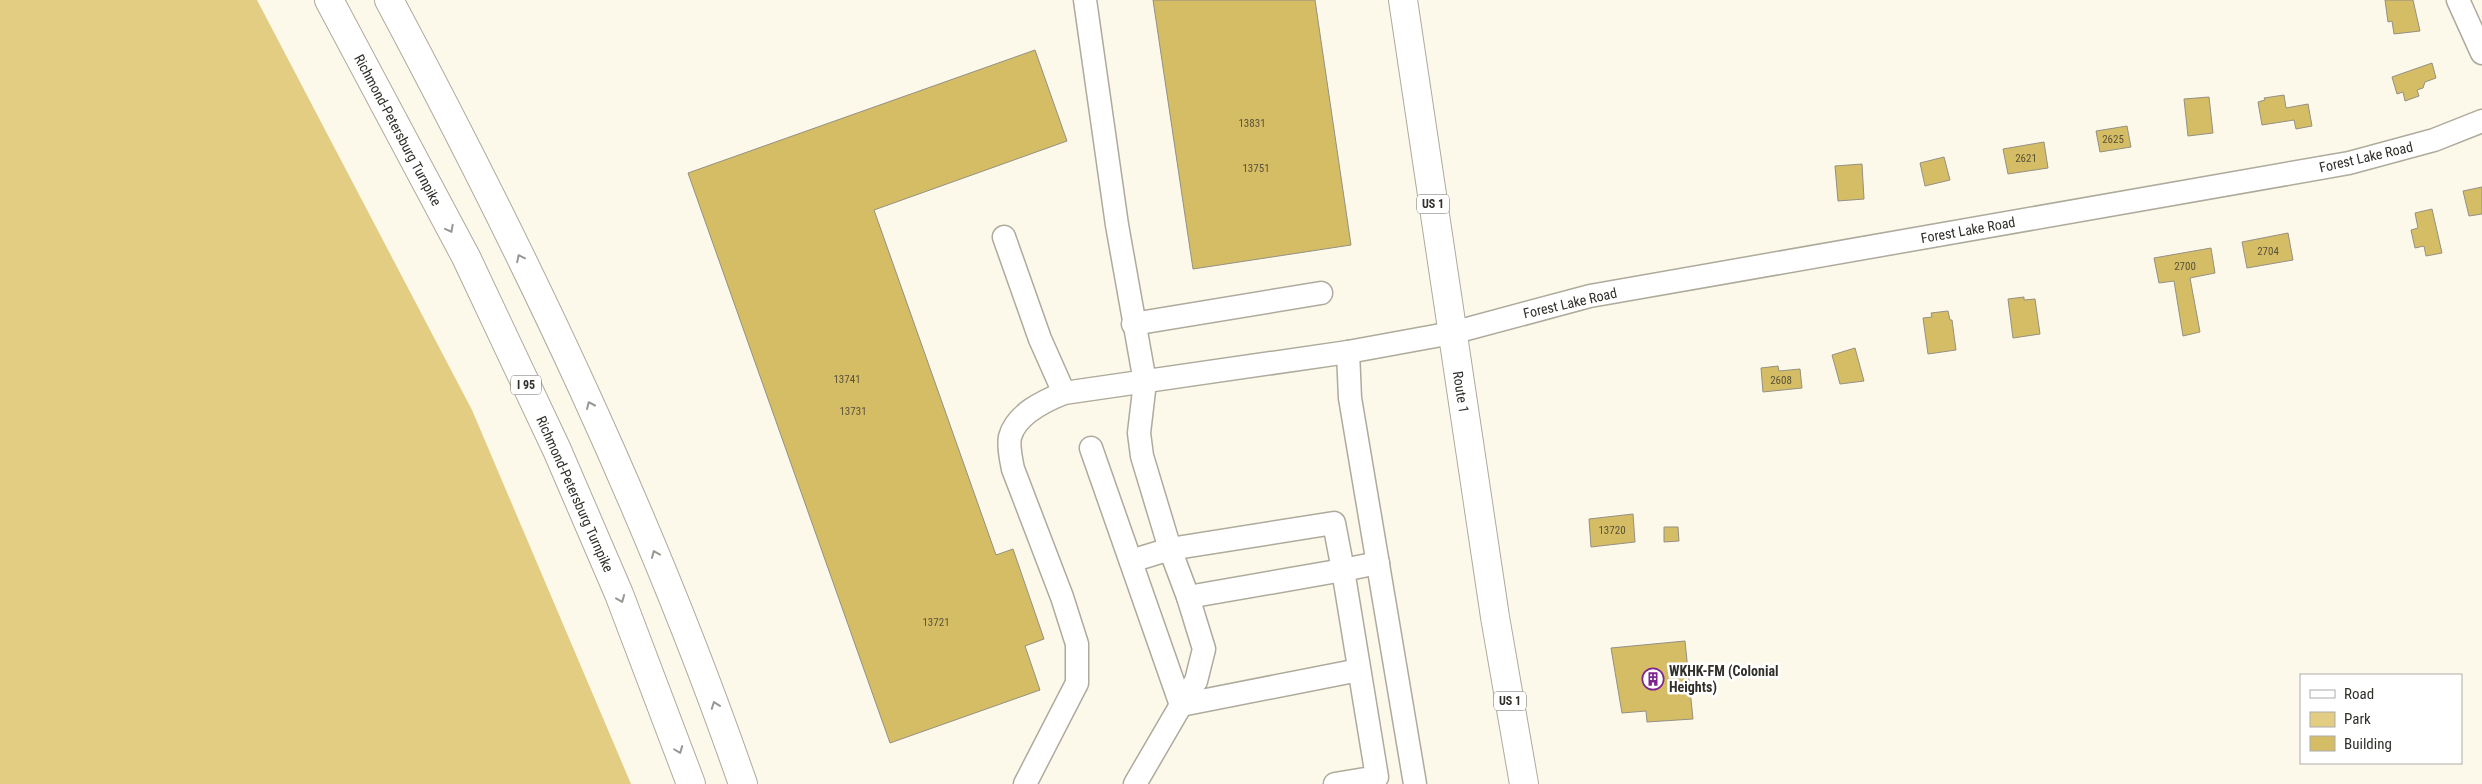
<svg xmlns="http://www.w3.org/2000/svg" width="2482" height="784" font-family="'Roboto Condensed',sans-serif">
<style>
.green{fill:#e2cd83}
.building{fill:#d5bd65;stroke:#949083}
.lines{fill:none;stroke-linecap:round;stroke-linejoin:round}
.minor-casing{stroke:#aeaa9c;stroke-width:25}
.major-casing{stroke:#aeaa9c;stroke-width:30}
.highway-casing{stroke:#aeaa9c;stroke-width:30}
.minor{stroke:#fff;stroke-width:22}
.major{stroke:#fff;stroke-width:28}
.highway{stroke:#fff;stroke-width:28}
.oneway{stroke:#989794}
.labels{text-anchor:middle;dominant-baseline:central;stroke-width:5;stroke-linejoin:round;paint-order:stroke}
.number-label{font-size:11px;fill:#5a5239}
.shield{fill:#fff;stroke:#6f6d6a;stroke-width:1}
.shield-label{font-size:12px;font-weight:bold;fill:#312f2a}
.street-label{font-size:14px;fill:#312f2a;stroke:#fff}
.poi-label{font-size:14px;font-weight:bold;fill:#312f2a;stroke:#fff;text-anchor:start}
</style>
<rect width="100%" height="100%" fill="#fdf9ea"/>
<path class="green" d="M0,0h257l215,410 159,374h-631z"/>
<g class="building">
<path d="M1153,0h162l36,245 -158,24z"/>
<path d="M2385,0h28l7,31 -26,3 -2,-13 -4,1z"/>
<path d="M1035,50l32,91 -193,69 122,345 17,-6 31,90 -19,7 15,44 -150,53 -202,-570z"/>
<path d="M2432,63l4,15 -11,4 -2,6 -6,2 2,6 -14,5 -2,-9 -6,2 -5,-17z"/>
<path d="M2284,95l2,13 22,-4 4,22 -16,3 -2,-9 -32,5 -4,-23 7,-2 -1,-2z"/>
<path d="M2209,97l4,36 -25,3 -4,-37z"/>
<path d="M2127,126l4,21 -31,5 -4,-21z"/>
<path d="M2044,142l4,26 -40,6 -5,-25z"/>
<path d="M1944,157l6,23 -25,6 -5,-23z"/>
<path d="M1862,164l2,35 -26,2 -3,-35z"/>
<path d="M2482,187v27l-13,2 -6,-25z"/>
<path d="M2432,209l10,44 -16,3 -2,-10 -9,2 -4,-18 7,-2 -3,-15z"/>
<path d="M2288,233l5,27 -46,8 -5,-26z"/>
<path d="M2211,248l4,25 -25,5 10,54 -17,4 -9,-55 -15,2 -5,-25z"/>
<path d="M2024,297v3l11,-1 5,35 -27,4 -5,-39z"/>
<path d="M1948,311l2,9h2l4,30 -28,4 -5,-36 9,-1 -1,-4z"/>
<path d="M1855,348l9,33 -24,3 -8,-29z"/>
<path d="M1778,366l1,5 21,-2 2,19 -39,4 -2,-24z"/>
<path d="M1633,514l2,28 -44,5 -2,-28z"/>
<path d="M1664,527h14l1,14 -15,1z"/>
<path d="M1685,641l8,78 -46,3 -1,-11 -24,2 -11,-65z"/>
</g>
<g class="lines">
<g class="minor-casing">
<g id="minor">
<path d="M1085,0l32,225 28,157 -6,51 3,23 28,93 164,-26 9,47 -155,27 16,52 -8,32 -15,24"/>
<path d="M2458,0l24,53"/>
<path d="M1004,237l36,102 24,54"/>
<path d="M1133,324l188,-31"/>
<path d="M1348,352l2,46 65,386"/>
<path d="M1091,448l90,257 -46,79"/>
<path d="M1131,561l39,-12 18,48"/>
<path d="M1181,705l178,-35"/>
<path d="M1025,784l52,-101v-39l-15,-47 -49,-128c-2,-10 -5,-22 -3,-32 6,-23 34,-36 54,-44l284,-41 104,-19 138,-37 759,-133 85,-23 48,-19"/>
<path d="M1335,784l42,-7 -34,-207 35,-7"/>
</g>
</g>
<g class="major-casing">
<path id="major" d="M1403,0l92,617 29,167"/>
</g>
<g class="highway-casing">
<g id="highway">
<path d="M329,0l137,257 91,193 62,144 72,190"/>
<path d="M389,0c135,253 260,513 354,784"/>
</g>
</g>
<use href="#minor" class="minor"/>
<use href="#major" class="major"/>
<use href="#highway" class="highway"/>
</g>
<defs><path id="oneway-chevron" d="M-2-3.5L2.5 0L-2 3.5" fill="none" stroke-width="1.6" stroke-linecap="round" stroke-linejoin="round" transform="scale(1.25)"/></defs>
<g class="oneway">
<use href="#oneway-chevron" transform="translate(450 229) rotate(62)"/>
<use href="#oneway-chevron" transform="translate(520 258) rotate(-116)"/>
<use href="#oneway-chevron" transform="translate(590 405) rotate(-114)"/>
<use href="#oneway-chevron" transform="translate(655 554) rotate(-113)"/>
<use href="#oneway-chevron" transform="translate(621 599) rotate(68)"/>
<use href="#oneway-chevron" transform="translate(715 705) rotate(-110)"/>
<use href="#oneway-chevron" transform="translate(679 750) rotate(69)"/>
</g>
<defs>
<g id="building-ring" transform="scale(1.125)"><circle r="9.5" fill="#fff" stroke="#7e2592" stroke-width="1.5"/><path d="M-4-6H4V6H1V3H-1V6H-4ZM-2.5-4.3h1.7v1.8h-1.7ZM.8-4.3h1.7v1.8H.8ZM-2.5-1h1.7V.8h-1.7ZM.8-1h1.7V.8H.8Z" fill="#7e2592"/></g>
</defs>
<g fill-rule="evenodd">
<use href="#building-ring" x="1653" y="679"/>
</g>
<g class="labels">
<g class="number-label">
<text x="1252" y="123">13831</text>
<text x="2113" y="139">2625</text>
<text x="2026" y="158">2621</text>
<text x="1256" y="168">13751</text>
<text x="2268" y="251">2704</text>
<text x="2185" y="266">2700</text>
<text x="847" y="379">13741</text>
<text x="1781" y="380">2608</text>
<text x="853" y="411">13731</text>
<text x="1612" y="530">13720</text>
<text x="936" y="622">13721</text>
</g>
<g class="shield">
<rect x="1417" y="194.5" width="32" height="19" rx="4"/>
<rect x="511" y="375.5" width="30" height="19" rx="4"/>
<rect x="1494" y="691.5" width="32" height="19" rx="4"/>
</g>
<g class="shield-label">
<text x="1433" y="204">US 1</text>
<text x="526" y="385">I 95</text>
<text x="1510" y="701">US 1</text>
</g>
<g class="street-label">
<text transform="translate(398 130) rotate(62)">Richmond-Petersburg Turnpike</text>
<text transform="translate(2366 157) rotate(-13)">Forest Lake Road</text>
<text transform="translate(1968 230) rotate(-10)">Forest Lake Road</text>
<text transform="translate(1570 303) rotate(-13)">Forest Lake Road</text>
<text transform="translate(1461 392) rotate(81)">Route 1</text>
<text transform="translate(575 494) rotate(66)">Richmond-Petersburg Turnpike</text>
</g>
<g class="poi-label">
<text x="1669" y="671">WKHK-FM (Colonial<tspan x="1669" dy="16">Heights)</tspan></text>
</g>
</g>
<rect x="2300" y="674" width="162" height="90" fill="#ffffff" stroke="#adacaa"/>
<rect x="2310" y="690" width="25" height="8" fill="#ffffff" stroke="#adacaa"/>
<text x="2344" y="699" font-size="15" fill="#312f2a">Road</text>
<rect x="2310" y="712" width="25" height="15" fill="#e2cd83" stroke="#adacaa"/>
<text x="2344" y="724" font-size="15" fill="#312f2a">Park</text>
<rect x="2310" y="736" width="25" height="15" fill="#d5bd65" stroke="#adacaa"/>
<text x="2344" y="749" font-size="15" fill="#312f2a">Building</text>
</svg>
